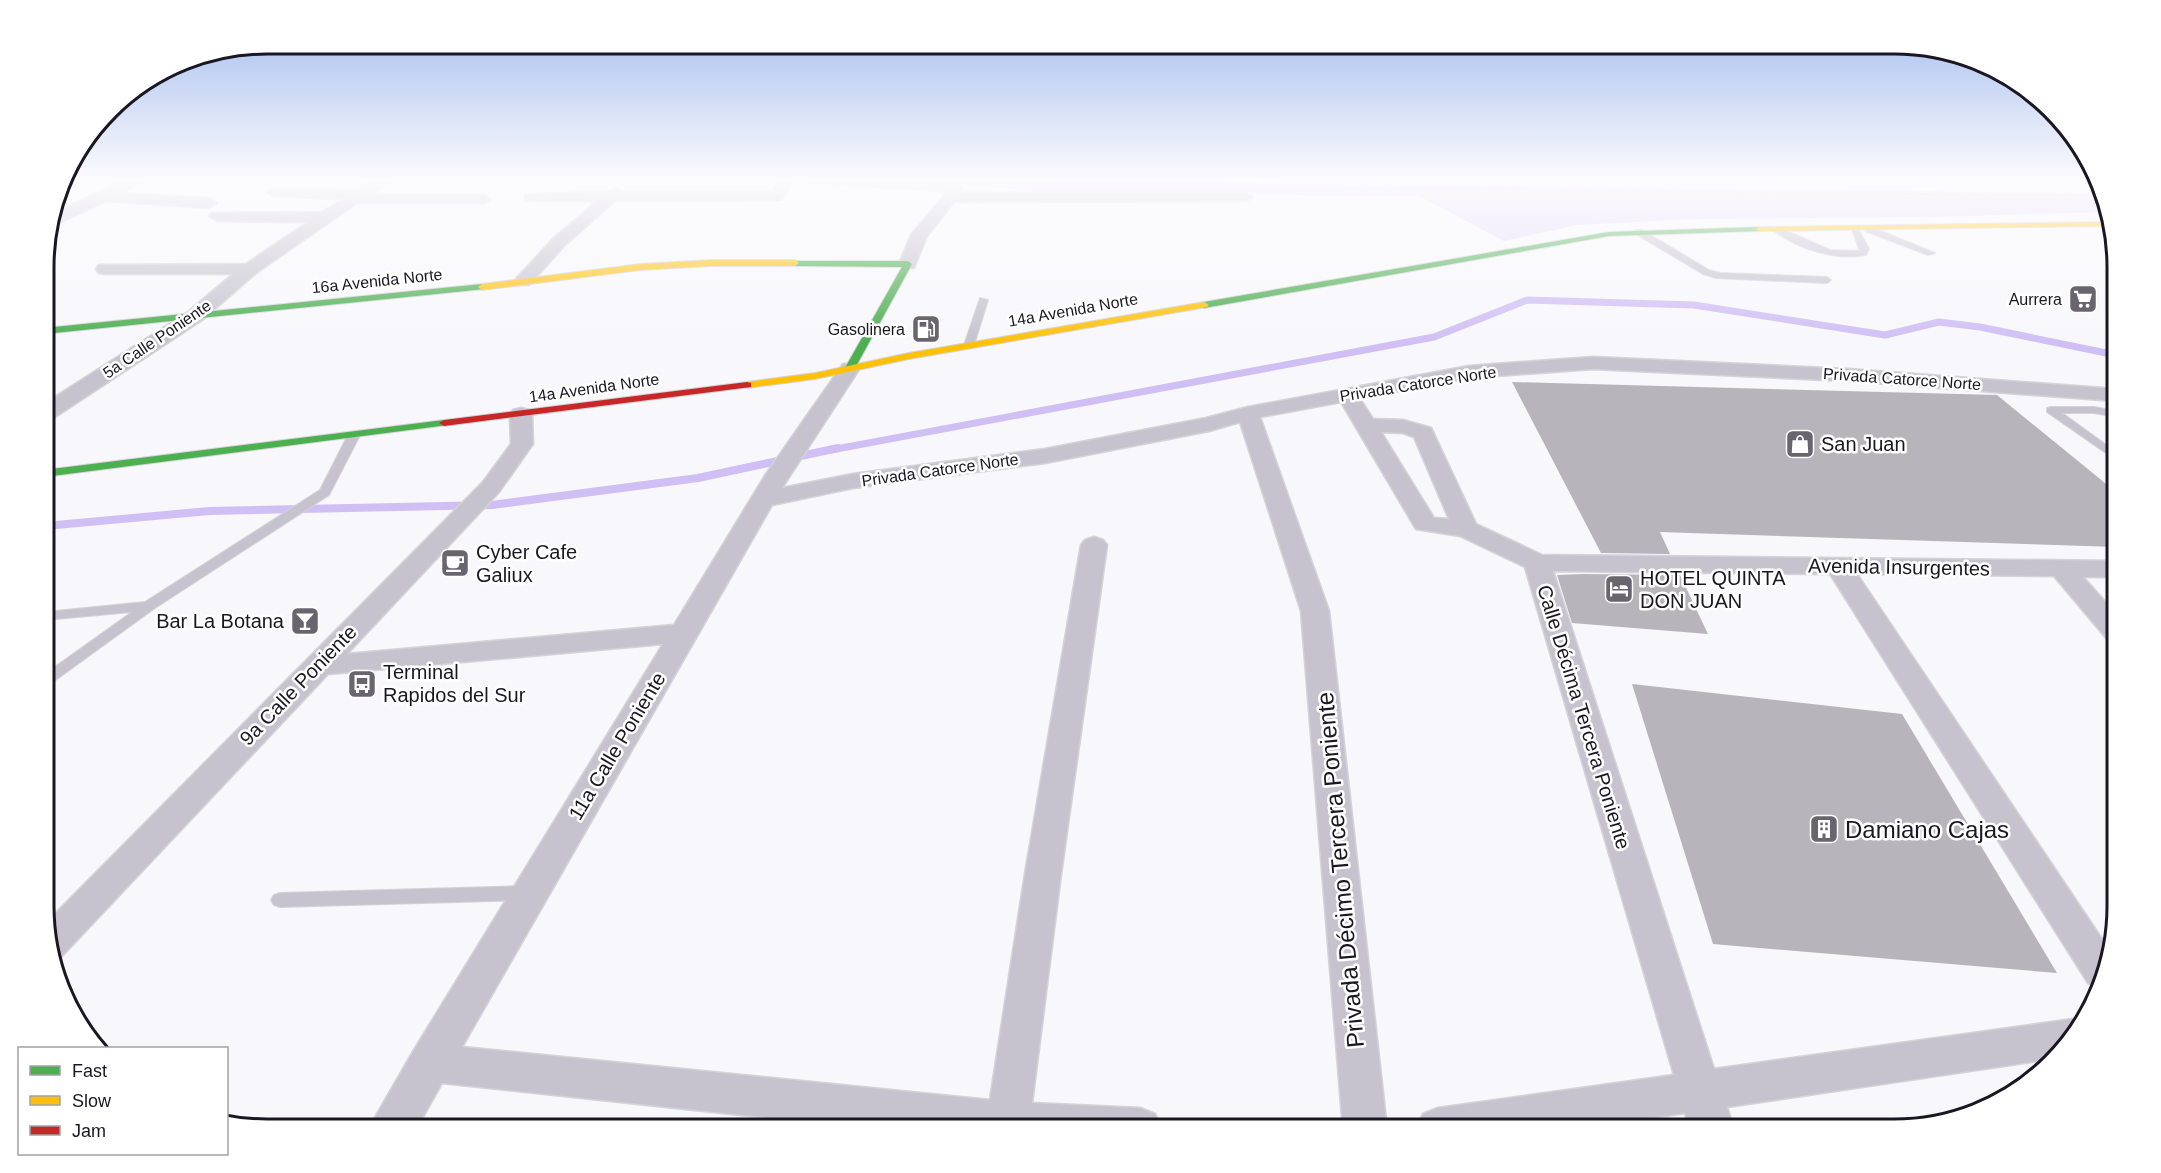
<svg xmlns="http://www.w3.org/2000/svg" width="2161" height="1173" font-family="Helvetica,sans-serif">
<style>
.green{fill:#e3d9fa}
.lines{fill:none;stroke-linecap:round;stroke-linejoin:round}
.stream-far1{stroke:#d0bff5;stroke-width:7}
.stream{stroke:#d0bff5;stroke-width:8}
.building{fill:#b7b4bc}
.lane-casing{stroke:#d4d4d8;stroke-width:2}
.street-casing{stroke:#d4d4d8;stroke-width:3}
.fast-casing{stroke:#d4d4d8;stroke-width:2}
.slow-casing{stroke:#d4d4d8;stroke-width:2}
.jam-casing{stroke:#d4d4d8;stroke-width:2}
.path{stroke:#c1bfc6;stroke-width:2;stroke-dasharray:1.5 1.5;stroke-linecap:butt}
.lane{fill:#c6c3ce;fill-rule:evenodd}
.street{fill:#c6c3ce;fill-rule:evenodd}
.fast{fill:#4caf50;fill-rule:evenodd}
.slow{fill:#ffc107;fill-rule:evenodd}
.jam{fill:#c62828;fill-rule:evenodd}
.labels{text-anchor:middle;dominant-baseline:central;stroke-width:5;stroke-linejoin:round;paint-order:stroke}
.far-street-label{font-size:16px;fill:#1a1723;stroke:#fff}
.far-poi-label{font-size:16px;fill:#1a1723;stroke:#fff;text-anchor:end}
.poi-label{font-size:20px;fill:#1a1723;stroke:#fff;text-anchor:start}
.street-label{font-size:20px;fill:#1a1723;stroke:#fff}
.near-poi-label{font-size:24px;fill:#1a1723;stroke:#fff;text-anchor:start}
.near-street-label{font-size:24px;fill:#1a1723;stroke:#fff}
.rim{fill:none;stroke:#1a1723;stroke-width:3}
</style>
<rect width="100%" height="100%" fill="#f8f7fb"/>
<path class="green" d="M885,179l1214,14 7,19 -178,5 -242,2 -109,6 -73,16 -85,-45 -328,-3 -61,-2 -78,-8z"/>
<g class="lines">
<path class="stream-far1" d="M831,450l603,-113 93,-37 167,5 191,30 54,-13 41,5 136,28"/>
<path class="stream" d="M45,526l164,-15 283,-6 206,-27 140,-30"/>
</g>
<g class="building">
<path d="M1512,382l485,13 119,97v55l-456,-15 10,22 -69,-1z"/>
<path d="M1583,574l97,1 28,59 -136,-11 -15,-48z"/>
<path d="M1632,684l270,30 155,259 -344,-29z"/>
</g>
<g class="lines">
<g class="lane-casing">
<g id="lane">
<path d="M1851,227h6l12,22 -3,6c-30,6 -69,-6 -93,-25l7,-2 50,22 30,1z"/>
<path d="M1865,227h6l64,26 -7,2 -63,-24z"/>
<path d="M1636,230h6l67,40 11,3 107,4 4,3 -4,3 -111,-5 -13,-4 -67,-40z"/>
<path d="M980,298l8,2 -14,45 -8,2 -2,-2z"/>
<path d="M2051,407h43l22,4v6l-22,-4h-32l54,39v8l-69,-48v-4z"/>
<path d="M354,432l6,3 -31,60 -174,113 -105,76 -5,2v-12l87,-62 -87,8v-8l100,-10 175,-112 28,-55z"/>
<path d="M528,886l6,2 3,5 -3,5 -6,2 -248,7 -6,-2 -3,-5 3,-5 6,-2z"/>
</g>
</g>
<g class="street-casing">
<g id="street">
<path d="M126,179h20l-24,14 87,5 8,5 -8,5 -103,-7 -47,22 -8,1 3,-11z"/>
<path d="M375,179h18l-22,16h113l7,4 -7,4h-127l-101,70 -54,47 -150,99 -8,1v-16l144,-92 45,-38h-128l-6,-1 -3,-4 3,-4 147,-1 62,-42 -91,-1 -8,-5 3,-3 110,-1 22,-13 -71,-3 -7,-4 7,-4 84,2z"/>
<path d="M780,179h14l-12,20 -5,1 -162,1 -51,45 -35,39h-12l-3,-4 38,-41 45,-39h-66l-5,-1 -2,-3 2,-3 81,-2 9,-4 7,4h149z"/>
<path d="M806,179h92l56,4 7,4 -2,6h287l7,4 -7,4 -292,1 -27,34 -13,32h-12l-3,-4 12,-29 32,-38 2,-6 -132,-8z"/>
<path d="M1593,357l255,12 268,20v12l-268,-20 -255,-12 -124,9 -109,21 13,20 30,1 28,8 45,96 66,31 575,6v16h-34l34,38v27l-10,-3 -53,-63 -197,-2 251,374 -9,38 -11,-3 -258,-409 -277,-3 161,498 359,-50 10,3 -26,36 -330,49 7,22h-44l-5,-16 -108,16h-161l7,-15 15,-6 236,-33 -149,-508 -65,-31 -44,-7 -75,-127 -81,15 69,194 58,518h-44l-42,-518 -61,-189 -31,9 -164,32 -192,25 -81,17 -310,542 528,53 35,-226 56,-329 4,-5 9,-3 9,3 4,5 -46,329 -29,229 108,5 15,6 7,15h-289l-431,-46 -26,46h-46l7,-15 37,-64 249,-406 -335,30 -266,282 -8,3 -9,-23v-12l438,-442 28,-38 -1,-29 3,-5 8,-2 8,2 3,5 1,29 -34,48 -152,162 327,-29 92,-151 77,-110h14l3,4 -78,120 71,-14 192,-25 161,-31 42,-11 221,-41zM1381,432l22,1 11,4 35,82 -15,-1z"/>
</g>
</g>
<g class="fast-casing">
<g id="fast">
<path d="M1759,227h3v4l-153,5 -405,72 -5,-3 5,-3 405,-70z"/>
<path d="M792,261h116l4,3 -58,106h-8l-1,-2 57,-101 -107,-1 -4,-3z"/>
<path d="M482,284l3,1v4l-441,45v-6z"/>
<path d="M444,420l5,3 -1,2 -404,52v-7z"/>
</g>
</g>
<g class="slow-casing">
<g id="slow">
<path d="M2109,222l1,4 -351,5 -4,-2 4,-2z"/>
<path d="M711,260h84l4,3 -4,3h-84l-71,4 -158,20 -4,-3 4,-3 158,-20z"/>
<path d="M1204,302l5,3 -2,2 -298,52 -94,20 -68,9 -5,-3 5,-3 68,-9 94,-20z"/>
</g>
</g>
<g class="jam-casing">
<path id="jam" d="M747,382l4,1v4l-307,39 -5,-3 5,-3z"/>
</g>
<path class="path" d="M1263,187l837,9"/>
<use href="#lane" class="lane"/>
<use href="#street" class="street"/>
<use href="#fast" class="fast"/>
<use href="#slow" class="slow"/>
<use href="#jam" class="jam"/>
</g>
<linearGradient id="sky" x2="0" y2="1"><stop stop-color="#9eb8ed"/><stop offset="0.52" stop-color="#fcfbfd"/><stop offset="1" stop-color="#fcfbfd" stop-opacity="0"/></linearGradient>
<rect width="2161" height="344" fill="url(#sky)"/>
<defs>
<g id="supermarket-square" transform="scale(1.5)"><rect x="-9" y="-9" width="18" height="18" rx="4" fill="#68656f" stroke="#fff"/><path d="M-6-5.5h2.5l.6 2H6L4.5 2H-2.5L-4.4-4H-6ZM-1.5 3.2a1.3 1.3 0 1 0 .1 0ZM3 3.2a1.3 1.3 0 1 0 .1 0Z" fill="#fff"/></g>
<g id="fuel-square" transform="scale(1.5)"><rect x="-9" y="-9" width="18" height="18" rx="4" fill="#68656f" stroke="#fff"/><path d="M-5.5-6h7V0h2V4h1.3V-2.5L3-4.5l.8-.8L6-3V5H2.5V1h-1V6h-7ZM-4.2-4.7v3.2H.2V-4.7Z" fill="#fff"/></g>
<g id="shop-square" transform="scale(1.5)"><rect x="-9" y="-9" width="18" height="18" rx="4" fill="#68656f" stroke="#fff"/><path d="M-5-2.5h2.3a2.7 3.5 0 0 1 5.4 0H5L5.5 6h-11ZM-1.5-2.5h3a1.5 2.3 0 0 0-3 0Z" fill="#fff"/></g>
<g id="cafe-square" transform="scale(1.5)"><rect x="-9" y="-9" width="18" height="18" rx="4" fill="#68656f" stroke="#fff"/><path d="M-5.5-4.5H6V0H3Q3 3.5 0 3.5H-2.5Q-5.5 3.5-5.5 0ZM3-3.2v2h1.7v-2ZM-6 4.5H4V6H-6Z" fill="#fff"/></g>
<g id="hotel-square" transform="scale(1.5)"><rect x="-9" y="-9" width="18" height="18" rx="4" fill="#68656f" stroke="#fff"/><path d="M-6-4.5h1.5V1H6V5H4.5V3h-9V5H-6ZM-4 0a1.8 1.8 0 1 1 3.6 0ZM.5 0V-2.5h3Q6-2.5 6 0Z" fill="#fff"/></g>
<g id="bar-square" transform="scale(1.5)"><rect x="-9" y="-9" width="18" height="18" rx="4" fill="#68656f" stroke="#fff"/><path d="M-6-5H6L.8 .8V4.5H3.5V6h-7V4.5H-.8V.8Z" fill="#fff"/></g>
<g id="bus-square" transform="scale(1.5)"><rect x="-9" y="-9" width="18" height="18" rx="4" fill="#68656f" stroke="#fff"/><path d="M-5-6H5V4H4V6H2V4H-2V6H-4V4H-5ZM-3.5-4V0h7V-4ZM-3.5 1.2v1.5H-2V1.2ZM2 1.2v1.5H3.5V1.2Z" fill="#fff"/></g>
<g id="building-square" transform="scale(1.5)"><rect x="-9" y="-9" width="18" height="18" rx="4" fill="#68656f" stroke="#fff"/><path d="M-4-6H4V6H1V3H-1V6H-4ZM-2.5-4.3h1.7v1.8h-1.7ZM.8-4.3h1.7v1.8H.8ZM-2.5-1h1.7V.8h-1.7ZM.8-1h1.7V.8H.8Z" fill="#fff"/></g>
</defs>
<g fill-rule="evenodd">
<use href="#supermarket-square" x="2083" y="299"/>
<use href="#fuel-square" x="926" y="329"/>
<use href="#shop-square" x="1800" y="444"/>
<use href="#cafe-square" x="455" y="563"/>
<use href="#hotel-square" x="1619" y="589"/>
<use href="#bar-square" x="305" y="621"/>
<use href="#bus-square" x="362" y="684"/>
<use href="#building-square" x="1824" y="829"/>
</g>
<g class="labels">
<g class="far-street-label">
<text transform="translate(377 281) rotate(-6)">16a Avenida Norte</text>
<text transform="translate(1073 310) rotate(-10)">14a Avenida Norte</text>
<text transform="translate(157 339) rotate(-34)">5a Calle Poniente</text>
<text transform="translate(1902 379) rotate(4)">Privada Catorce Norte</text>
<text transform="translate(1418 384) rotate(-9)">Privada Catorce Norte</text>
<text transform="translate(594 388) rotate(-8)">14a Avenida Norte</text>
<text transform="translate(940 470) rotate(-8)">Privada Catorce Norte</text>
</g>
<g class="far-poi-label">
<text x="2062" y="299">Aurrera</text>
<text x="905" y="329">Gasolinera</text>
</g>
<g class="poi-label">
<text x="1821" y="444">San Juan</text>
<text x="476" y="552">Cyber Cafe<tspan x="476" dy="23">Galiux</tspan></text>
<text x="1640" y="578">HOTEL QUINTA<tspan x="1640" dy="23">DON JUAN</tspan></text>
<text x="284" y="621" text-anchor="end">Bar La Botana</text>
<text x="383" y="672">Terminal<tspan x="383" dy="23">Rapidos del Sur</tspan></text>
</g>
<g class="street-label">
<text transform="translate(1899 567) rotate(1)">Avenida Insurgentes</text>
<text transform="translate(298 685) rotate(-46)">9a Calle Poniente</text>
<text transform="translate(1584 717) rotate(73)">Calle Décima Tercera Poniente</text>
<text transform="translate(617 746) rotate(-59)">11a Calle Poniente</text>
</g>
<g class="near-poi-label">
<text x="1845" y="829">Damiano Cajas</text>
</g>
<g class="near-street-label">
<text transform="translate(1340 870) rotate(-95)">Privada Décimo Tercera Poniente</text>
</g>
</g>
<path d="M0 0H2161V1173H0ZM267 54H1894A213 213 0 0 1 2107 267V906A213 213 0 0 1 1894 1119H267A213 213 0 0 1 54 906V267A213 213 0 0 1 267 54Z" fill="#fff" fill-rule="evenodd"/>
<path class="rim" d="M267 54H1894A213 213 0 0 1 2107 267V906A213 213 0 0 1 1894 1119H267A213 213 0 0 1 54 906V267A213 213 0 0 1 267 54Z"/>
<rect x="18" y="1047" width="210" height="108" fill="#ffffff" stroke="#a3a2a7" stroke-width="1.5"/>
<rect x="30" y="1066" width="30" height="9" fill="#4caf50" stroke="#a3a2a7" stroke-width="1.5"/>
<text x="72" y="1077" font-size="18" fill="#1a1723">Fast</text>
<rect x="30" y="1096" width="30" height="9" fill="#ffc107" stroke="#a3a2a7" stroke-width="1.5"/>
<text x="72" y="1107" font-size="18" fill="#1a1723">Slow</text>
<rect x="30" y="1126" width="30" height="9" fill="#c62828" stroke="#a3a2a7" stroke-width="1.5"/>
<text x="72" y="1137" font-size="18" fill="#1a1723">Jam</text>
</svg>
